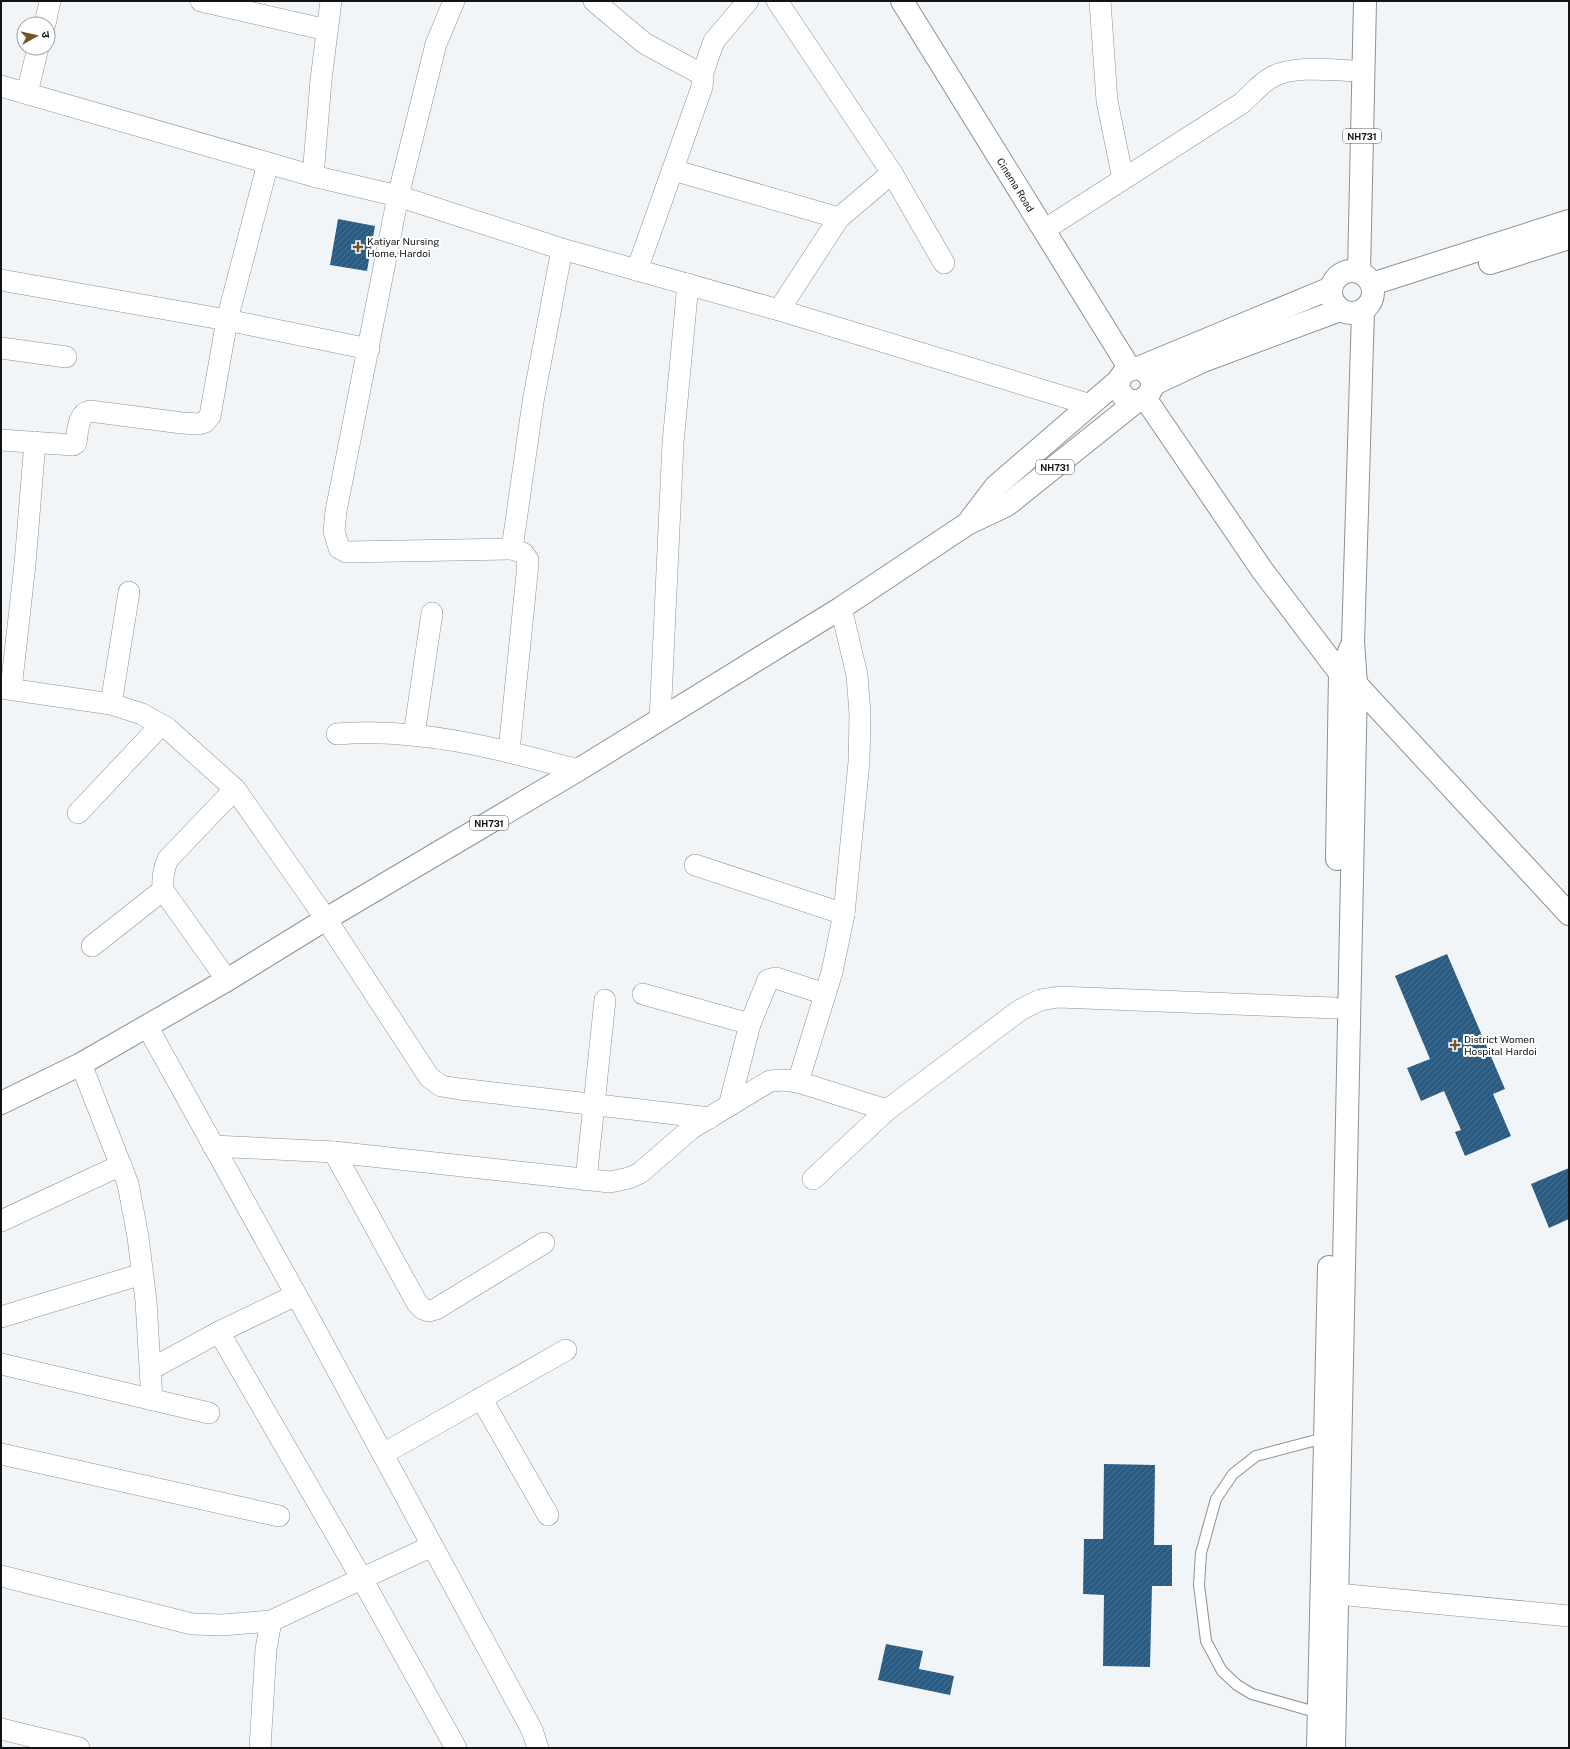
<svg xmlns="http://www.w3.org/2000/svg" width="1570" height="1749" font-family="'Public Sans','Noto Sans Devanagari',sans-serif">
<style>
.building{fill:url(#building-hatch)}
.lines{fill:none;stroke-linecap:round;stroke-linejoin:round}
.lane-casing{stroke:#8e9193;stroke-width:12}
.street-casing{stroke:#8e9193;stroke-width:22}
.secondary-casing{stroke:#8e9193;stroke-width:24}
.primary-casing{stroke:#8e9193;stroke-width:24}
.highway-casing{stroke:#8e9193;stroke-width:24}
.lane{stroke:#fff;stroke-width:10}
.street{stroke:#fff;stroke-width:21}
.secondary{stroke:#fff;stroke-width:22}
.primary{stroke:#fff;stroke-width:22}
.highway{stroke:#fff;stroke-width:22}
.poi-dot{fill:#735529;stroke:#fff;stroke-width:1.5}
.labels{text-anchor:middle;dominant-baseline:central;stroke-width:4;stroke-linejoin:round;paint-order:stroke}
.shield{fill:#fff;stroke:#595a5a;stroke-width:1}
.shield-label{font-size:9px;font-weight:bold;fill:#121314}
.street-label{font-size:10px;fill:#121314;stroke:#fff}
.poi-label{font-size:10px;fill:#121314;stroke:#fff;text-anchor:start}
</style>
<defs>
<pattern id="building-hatch" width="6" height="6" patternUnits="userSpaceOnUse"><rect width="6" height="6" fill="#2c5b81"/><path d="M-1 1l2-2M0 6l6-6M5 7l2-2" fill="none" stroke="#4f728f"/></pattern>
</defs>
<rect width="100%" height="100%" fill="#f2f5f8"/>
<g class="building">
<path d="M338,219l37,7 -8,45 -37,-6z"/>
<path d="M1447,954l58,135 -12,5 18,42 -46,20 -10,-24 6,-2 -17,-39 -23,10 -14,-33 23,-9 -35,-83z"/>
<path d="M1569,1168v51l-20,9 -18,-44z"/>
<path d="M1104,1464l51,1 -1,80h18v41h-20l-2,81 -47,-1 1,-71 -21,-1 1,-55h19z"/>
<path d="M886,1644l37,7 -4,18 35,7 -4,19 -72,-15z"/>
</g>
<g class="lines">
<g class="lane-casing">
<path id="lane" d="M1319,1713l-67,-19 -15,-9 -15,-14 -16,-30 -7,-56 2,-32 15,-54 17,-25 23,-18 68,-18"/>
</g>
<g class="street-casing">
<g id="street">
<path d="M201,1l126,29"/>
<path d="M454,1l-18,43 -38,152 -62,315 -2,20 5,17 7,4 166,-3 11,4 5,7 -1,14 -18,177"/>
<path d="M594,1l50,42 55,30 4,5 -1,9 -65,183"/>
<path d="M777,1l115,172 52,90"/>
<path d="M1100,1l7,100 16,78"/>
<path d="M45,24l5,-23"/>
<path d="M702,75l12,-34 34,-40"/>
<path d="M1,86l312,90 85,20 164,53 217,61 312,95"/>
<path d="M27,93l11,-45"/>
<path d="M673,170l166,48"/>
<path d="M313,176l8,-96 10,-79"/>
<path d="M1044,230l198,-127c9,-8 19,-20 30,-26 24,-13 64,-6 91,-6"/>
<path d="M1,280l226,40 142,29"/>
<path d="M779,310l60,-92 53,-45"/>
<path d="M1,348l65,9"/>
<path d="M1,440l72,5 3,-2c2,-11 1,-29 14,-32l92,12 17,1 6,-2 5,-6 17,-96 41,-157"/>
<path d="M512,549l21,-147 29,-153"/>
<path d="M1,688l110,16 31,10 25,14 68,61 91,130 103,158 12,9 19,3 250,29"/>
<path d="M11,689l14,-125 10,-122"/>
<path d="M111,704l18,-112"/>
<path d="M660,720l13,-277 15,-159"/>
<path d="M337,734c81,-7 164,15 241,36"/>
<path d="M414,735l18,-122"/>
<path d="M78,813l83,-88"/>
<path d="M695,865l149,49"/>
<path d="M92,946l71,-56"/>
<path d="M227,980l-64,-90c-1,-12 0,-20 5,-31l67,-70"/>
<path d="M643,994l107,30"/>
<path d="M147,1026l167,301 218,403 6,18"/>
<path d="M81,1064l47,120 10,53 8,64 6,99"/>
<path d="M798,1082l34,-110 12,-58 15,-152 1,-48 -3,-39 -16,-67"/>
<path d="M729,1106l21,-82 18,-44 8,-2 49,16"/>
<path d="M213,1146l121,6 276,30 19,-4 11,-5 52,-45 78,-47 13,-1 15,2 89,28"/>
<path d="M334,1152l83,151 6,6 6,2 7,-2 108,-66"/>
<path d="M813,1179l74,-69 133,-100 20,-10 19,-3 276,11"/>
<path d="M586,1180l19,-180"/>
<path d="M1,1221l120,-56"/>
<path d="M1,1317l141,-43"/>
<path d="M219,1332l143,247 94,169"/>
<path d="M1,1364l208,49"/>
<path d="M151,1369l68,-37 77,-37"/>
<path d="M481,1398l67,117"/>
<path d="M1,1454l278,62"/>
<path d="M383,1454l183,-104"/>
<path d="M1,1576l191,48 30,1 49,-4 161,-75"/>
<path d="M1337,1594l232,22"/>
<path d="M1,1729l78,19"/>
<path d="M260,1748l6,-99 5,-28"/>
</g>
</g>
<g class="secondary-casing">
<g id="secondary">
<path id="s1" d="M902,1l228,368"/>
<path d="M1490,263l79,-25"/>
<path d="M1372,284l197,-63"/>
<path d="M1145,398l117,172 78,103 16,11 213,230"/>
</g>
</g>
<g class="primary-casing">
<g id="primary">
<path d="M1337,859l3,-186 11,-26"/>
<path d="M1318,1748l11,-481"/>
<path d="M1334,1748l22,-1064 -3,-42 10,-331"/>
</g>
</g>
<g class="highway-casing">
<g id="highway">
<circle cx="1352" cy="292" r="21"/>
<path d="M1359,272l6,-271"/>
<path d="M1138,368c35,14 -4,51 -18,23 -6,-13 6,-22 18,-23l193,-80"/>
<path d="M1152,385l51,-24 137,-51"/>
<path d="M970,520l26,-34 123,-106"/>
<path d="M1,1103l80,-39 146,-84 99,-61 252,-149 263,-162 126,-84 40,-19 130,-104"/>
</g>
</g>
<use href="#lane" class="lane"/>
<use href="#street" class="street"/>
<use href="#secondary" class="secondary"/>
<use href="#primary" class="primary"/>
<use href="#highway" class="highway"/>
</g>
<g class="poi-dot">
<path d="M356 241h4v4h4v4h-4v4h-4v-4h-4v-4h4z"/>
<path d="M1453 1039h4v4h4v4h-4v4h-4v-4h-4v-4h4z"/>
</g>
<g class="labels">
<g class="shield">
<rect x="1343" y="129" width="38" height="14" rx="3"/>
<rect x="1036" y="460" width="38" height="14" rx="3"/>
<rect x="470" y="816" width="38" height="14" rx="3"/>
</g>
<g class="shield-label">
<text x="1362" y="136">NH731</text>
<text x="1055" y="467">NH731</text>
<text x="489" y="823">NH731</text>
</g>
<g class="street-label">
<text stroke="none"><textPath href="#s1" startOffset="216">Cinema Road</textPath></text>
</g>
<g class="poi-label">
<text x="367" y="241">Katiyar Nursing<tspan x="367" dy="12">Home, Hardoi</tspan></text>
<text x="1464" y="1039">District Women<tspan x="1464" dy="12">Hospital Hardoi</tspan></text>
</g>
</g>
<rect width="1570" height="1749" fill="none" stroke="#121314" stroke-width="4"/>
<g transform="translate(36 36) rotate(82)"><circle r="19" fill="#ffffff" stroke="#a0a1a1"/>
<path d="M0-3L7 15L0 10L-7 15Z" fill="#735529"/>
<text y="-6" font-size="11" font-weight="bold" text-anchor="middle" fill="#121314">उ</text>
</g>
</svg>
